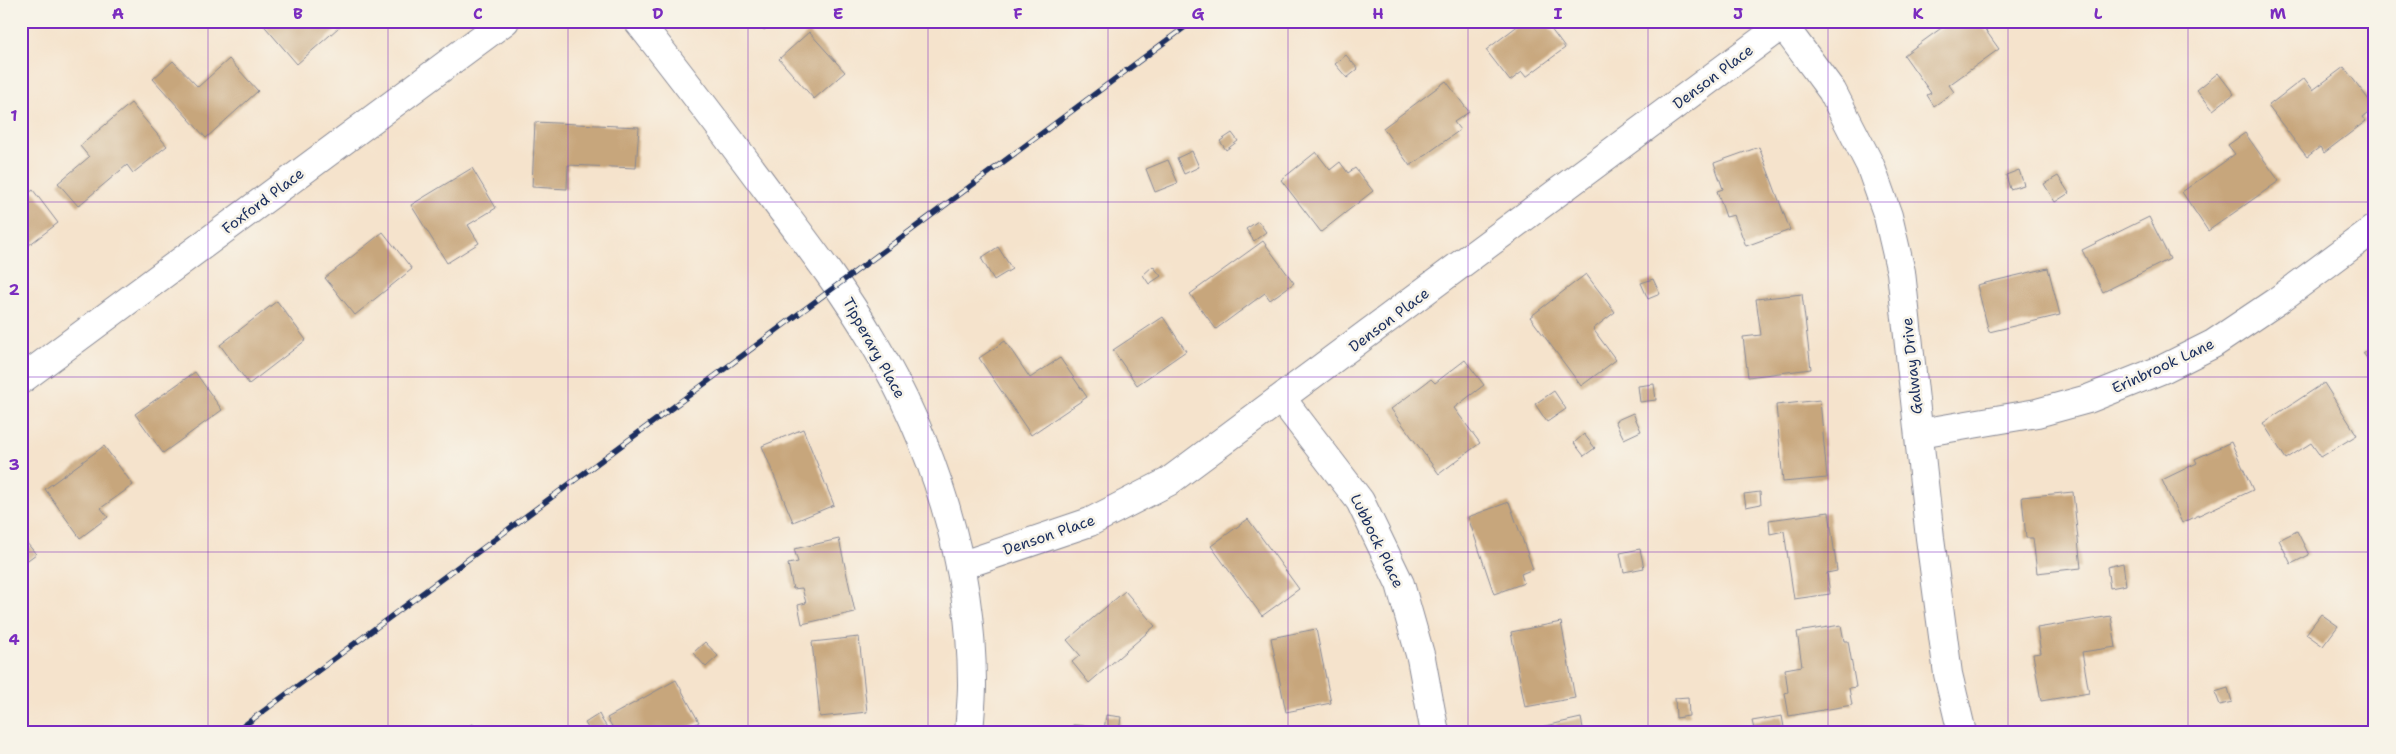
<svg xmlns="http://www.w3.org/2000/svg" width="2396" height="754" font-family="'Shantell Sans',sans-serif">
<style>
.building{fill:#c7a67b}
.lines{fill:none;stroke-linecap:round;stroke-linejoin:round}
.minor-casing{stroke:#888995;stroke-width:30}
.minor{stroke:#fff;stroke-width:28}
.rail-casing{stroke:#1b2f5e;stroke-width:5.5}
.rail{stroke:#f7f3e8;stroke-width:4;stroke-dasharray:11;stroke-linecap:butt}
.grid{fill:none;stroke:#7b2cbf;stroke-width:1;stroke-opacity:0.55}
.labels{text-anchor:middle;dominant-baseline:central;stroke-width:5;stroke-linejoin:round;paint-order:stroke}
.street-label{font-size:15px;fill:#1b2f5e;stroke:#f7f3e8}
.neatline{fill:none;stroke:#7b2cbf;stroke-width:2}
.grid-label{font-size:16px;text-anchor:middle;font-weight:bold;fill:#7b2cbf}
</style>
<rect width="100%" height="100%" fill="#f7f3e8"/>
<filter id="ink" filterUnits="userSpaceOnUse"><feTurbulence type="fractalNoise" baseFrequency=".02" numOctaves="2"/><feDisplacementMap in="SourceGraphic" scale="10" xChannelSelector="R" yChannelSelector="G"/><feConvolveMatrix kernelMatrix="1 2 1 2 8 2 1 2 1" color-interpolation-filters="sRGB"/></filter>
<filter id="wash" filterUnits="userSpaceOnUse"><feTurbulence type="fractalNoise" baseFrequency=".0096" numOctaves="4" result="noise"/><feDisplacementMap in="SourceGraphic" scale="20" xChannelSelector="R" yChannelSelector="G"/><feGaussianBlur stdDeviation="1.12" result="paint"/><feColorMatrix in="noise" values="0 0 0 0 0 0 0 0 0 0 0 0 0 0 0 0 0 1.4 0 .05"/><feComposite in="paint" operator="in"/></filter>
<g filter="url(#wash)">
<rect width="100%" height="100%" fill="#f5e3cc"/>
<g id="blocks">
<g class="building">
<path d="M260,21h86l-49,43z"/>
<path d="M757,21h18l-11,9z"/>
<path d="M1524,21h21l20,27 -39,29 -4,-5 -12,9 -24,-31z"/>
<path d="M1951,21l4,4 5,-4h19l20,28 -50,36 5,7 -20,14 -7,-11 4,-2 -27,-38z"/>
<path d="M809,32l36,40 -31,27 -35,-40z"/>
<path d="M1346,55l12,14 -11,9 -12,-14z"/>
<path d="M229,59l29,32 -52,47 -53,-59 20,-18 25,26z"/>
<path d="M2344,67l31,41 -12,9 3,4 -42,32 -4,-6 -13,10 -39,-51 36,-28 9,12z"/>
<path d="M2218,73l16,21 -21,16 -16,-20z"/>
<path d="M1446,81l23,31 -15,10 6,8 -50,36 -27,-38z"/>
<path d="M131,103l36,43 -34,27 -6,-8 -49,41 -20,-23 31,-26 -9,-11z"/>
<path d="M535,122l104,5 -3,41 -68,-3 -1,24 -35,-2z"/>
<path d="M1232,133l6,8 -12,9 -6,-9z"/>
<path d="M2245,133l34,48 -71,50 -26,-39 53,-38 -7,-9z"/>
<path d="M1759,147l31,83 -44,16 -12,-31 -8,2 -9,-26 6,-2 -9,-26z"/>
<path d="M1192,151l7,16 -15,7 -7,-16z"/>
<path d="M1316,152l14,18 10,-8 8,11 7,-5 18,23 -52,41 -40,-52z"/>
<path d="M1168,160l10,23 -23,9 -9,-23z"/>
<path d="M472,168l24,40 -28,17 11,18 -32,20 -36,-58z"/>
<path d="M2019,170l5,15 -14,4 -4,-14z"/>
<path d="M2058,176l11,17 -14,9 -11,-18z"/>
<path d="M33,190l25,33 -37,28v-52z"/>
<path d="M2149,217l21,42 -67,33 -21,-42z"/>
<path d="M1258,221l8,11 -12,9 -8,-12z"/>
<path d="M383,232l29,37 -57,46 -30,-37z"/>
<path d="M1263,241l31,42 -24,17 -5,-7 -49,36 -26,-35z"/>
<path d="M998,247l14,22 -18,11 -13,-22z"/>
<path d="M1153,266l8,10 -12,8 -6,-9z"/>
<path d="M2048,268l12,47 -71,17 -12,-47z"/>
<path d="M1586,274l29,38 -22,17 23,31 -35,26 -51,-69z"/>
<path d="M1653,279l7,15 -12,5 -7,-16z"/>
<path d="M1802,294l9,75 -63,8 -5,-40 18,-2 -5,-36z"/>
<path d="M277,301l29,39 -57,44 -29,-39z"/>
<path d="M1163,317l23,34 -49,34 -24,-35z"/>
<path d="M1005,341l25,37 30,-20 27,39 -56,38 -52,-77z"/>
<path d="M2375,344v25l-12,-16z"/>
<path d="M1465,360l19,25 -30,23 26,35 -41,31 -48,-65 40,-30 4,4z"/>
<path d="M195,372l27,38 -59,43 -28,-39z"/>
<path d="M2324,383l33,52 -36,22 -10,-14 -25,16 -23,-36z"/>
<path d="M1654,384l2,16 -16,2 -2,-16z"/>
<path d="M1554,391l12,18 -19,13 -12,-18z"/>
<path d="M1820,400l7,78 -44,4 -7,-77z"/>
<path d="M1633,413l8,18 -17,8 -9,-18z"/>
<path d="M803,429l31,76 -41,17 -31,-76z"/>
<path d="M1584,434l11,14 -11,8 -10,-13z"/>
<path d="M2231,442l22,48 -71,33 -20,-43 35,-17 -2,-4z"/>
<path d="M104,446l29,39 -32,23 7,9 -28,21 -35,-49z"/>
<path d="M1760,492l1,12 -15,3 -2,-13z"/>
<path d="M2073,492l8,76 -44,5 -4,-35h-7l-4,-41z"/>
<path d="M1509,502l24,67 -12,5 3,9 -30,11 -26,-77z"/>
<path d="M1829,512l8,59 -10,2 3,21 -36,5 -10,-68 -14,3 -1,-14z"/>
<path d="M1248,519l51,70 -37,27 -51,-70z"/>
<path d="M2297,531l12,24 -18,9 -12,-24z"/>
<path d="M21,536l15,18 -15,11z"/>
<path d="M839,539l16,73 -53,12 -4,-19 8,-2 -4,-15 -9,1 -5,-25 10,-2 -4,-13z"/>
<path d="M1640,549l4,19 -20,4 -4,-19z"/>
<path d="M2123,563l3,22 -16,3 -3,-21z"/>
<path d="M1125,591l30,35 -66,57 -17,-21 8,-7 -13,-15z"/>
<path d="M2321,614l17,12 -15,20 -17,-12z"/>
<path d="M2111,616l5,31 -34,5 7,41 -48,8 -8,-47 8,-1 -4,-25z"/>
<path d="M1561,622l14,76 -50,9 -14,-75z"/>
<path d="M1841,625l3,16h4l8,46 -7,1 3,17 -63,11 -4,-23 3,-1 -3,-23 17,-3 -5,-34z"/>
<path d="M1316,629l15,74 -45,9 -15,-74z"/>
<path d="M859,637l8,75 -47,5 -8,-75z"/>
<path d="M705,642l13,14 -12,11 -13,-14z"/>
<path d="M676,680l23,42 -20,11h-63l-9,-15z"/>
<path d="M2228,688l4,14 -12,3 -5,-13z"/>
<path d="M1688,697l1,19 -13,2 -1,-20z"/>
<path d="M599,714l3,6 9,13h-20l-6,-10z"/>
<path d="M1106,715l15,2 -2,16 -15,-2z"/>
<path d="M1782,716l3,17h-30l-3,-12z"/>
<path d="M1581,718l3,15h-47l-1,-5z"/>
<path d="M473,724l5,9h-22z"/>
<path d="M1073,725l25,2v6h-25z"/>
</g>
</g>
</g>
<g filter="url(#ink)">
<use href="#blocks" fill-opacity="0" stroke="#888995" stroke-width="1"/>
<g class="lines">
<g class="minor-casing">
<g id="minor">
<path d="M638,21c47,60 93,120 138,181 33,44 67,88 95,136 62,104 101,225 101,346 0,16 -2,33 -3,49"/>
<path d="M1783,25l49,66 38,74 18,51 13,56 29,266 18,136 14,59"/>
<path d="M21,380l484,-359"/>
<path d="M1282,399l78,102 40,83 21,74 14,75"/>
<path d="M1920,433l117,-20 51,-14 75,-30 50,-25 64,-43 98,-73"/>
<path d="M960,566l130,-44 78,-40 620,-461"/>
</g>
</g>
<use href="#minor" class="minor"/>
<g class="rail-casing">
<path id="rail" d="M234,733l959,-712"/>
</g>
<use href="#rail" class="rail"/>
</g>
</g>
<path class="grid" d="M208,21v712M388,21v712M568,21v712M748,21v712M928,21v712M1108,21v712M1288,21v712M1468,21v712M1648,21v712M1828,21v712M2008,21v712M2188,21v712M21,202h2354M21,377h2354M21,552h2354"/>
<g class="labels">
<g class="street-label">
<text transform="translate(1713 77) rotate(-37)">Denson Place</text>
<text transform="translate(263 201) rotate(-37)">Foxford Place</text>
<text transform="translate(1389 320) rotate(-37)">Denson Place</text>
<text transform="translate(874 348) rotate(61)">Tipperary Place</text>
<text transform="translate(1912 366) rotate(-96)">Galway Drive</text>
<text transform="translate(2163 366) rotate(-25)">Erinbrook Lane</text>
<text transform="translate(1049 535) rotate(-19)">Denson Place</text>
<text transform="translate(1377 541) rotate(64)">Lubbock Place</text>
</g>
</g>
<rect width="2396" height="754" fill="none" stroke="#f7f3e8" stroke-width="55"/>
<rect x="28" y="28" width="2340" height="698" class="neatline"/>
<g class="grid-label">
<text x="118" y="19">A</text>
<text x="298" y="19">B</text>
<text x="478" y="19">C</text>
<text x="658" y="19">D</text>
<text x="838" y="19">E</text>
<text x="1018" y="19">F</text>
<text x="1198" y="19">G</text>
<text x="1378" y="19">H</text>
<text x="1558" y="19">I</text>
<text x="1738" y="19">J</text>
<text x="1918" y="19">K</text>
<text x="2098" y="19">L</text>
<text x="2278" y="19">M</text>
<text x="14" y="121">1</text>
<text x="14" y="295">2</text>
<text x="14" y="470">3</text>
<text x="14" y="645">4</text>
</g>
</svg>
